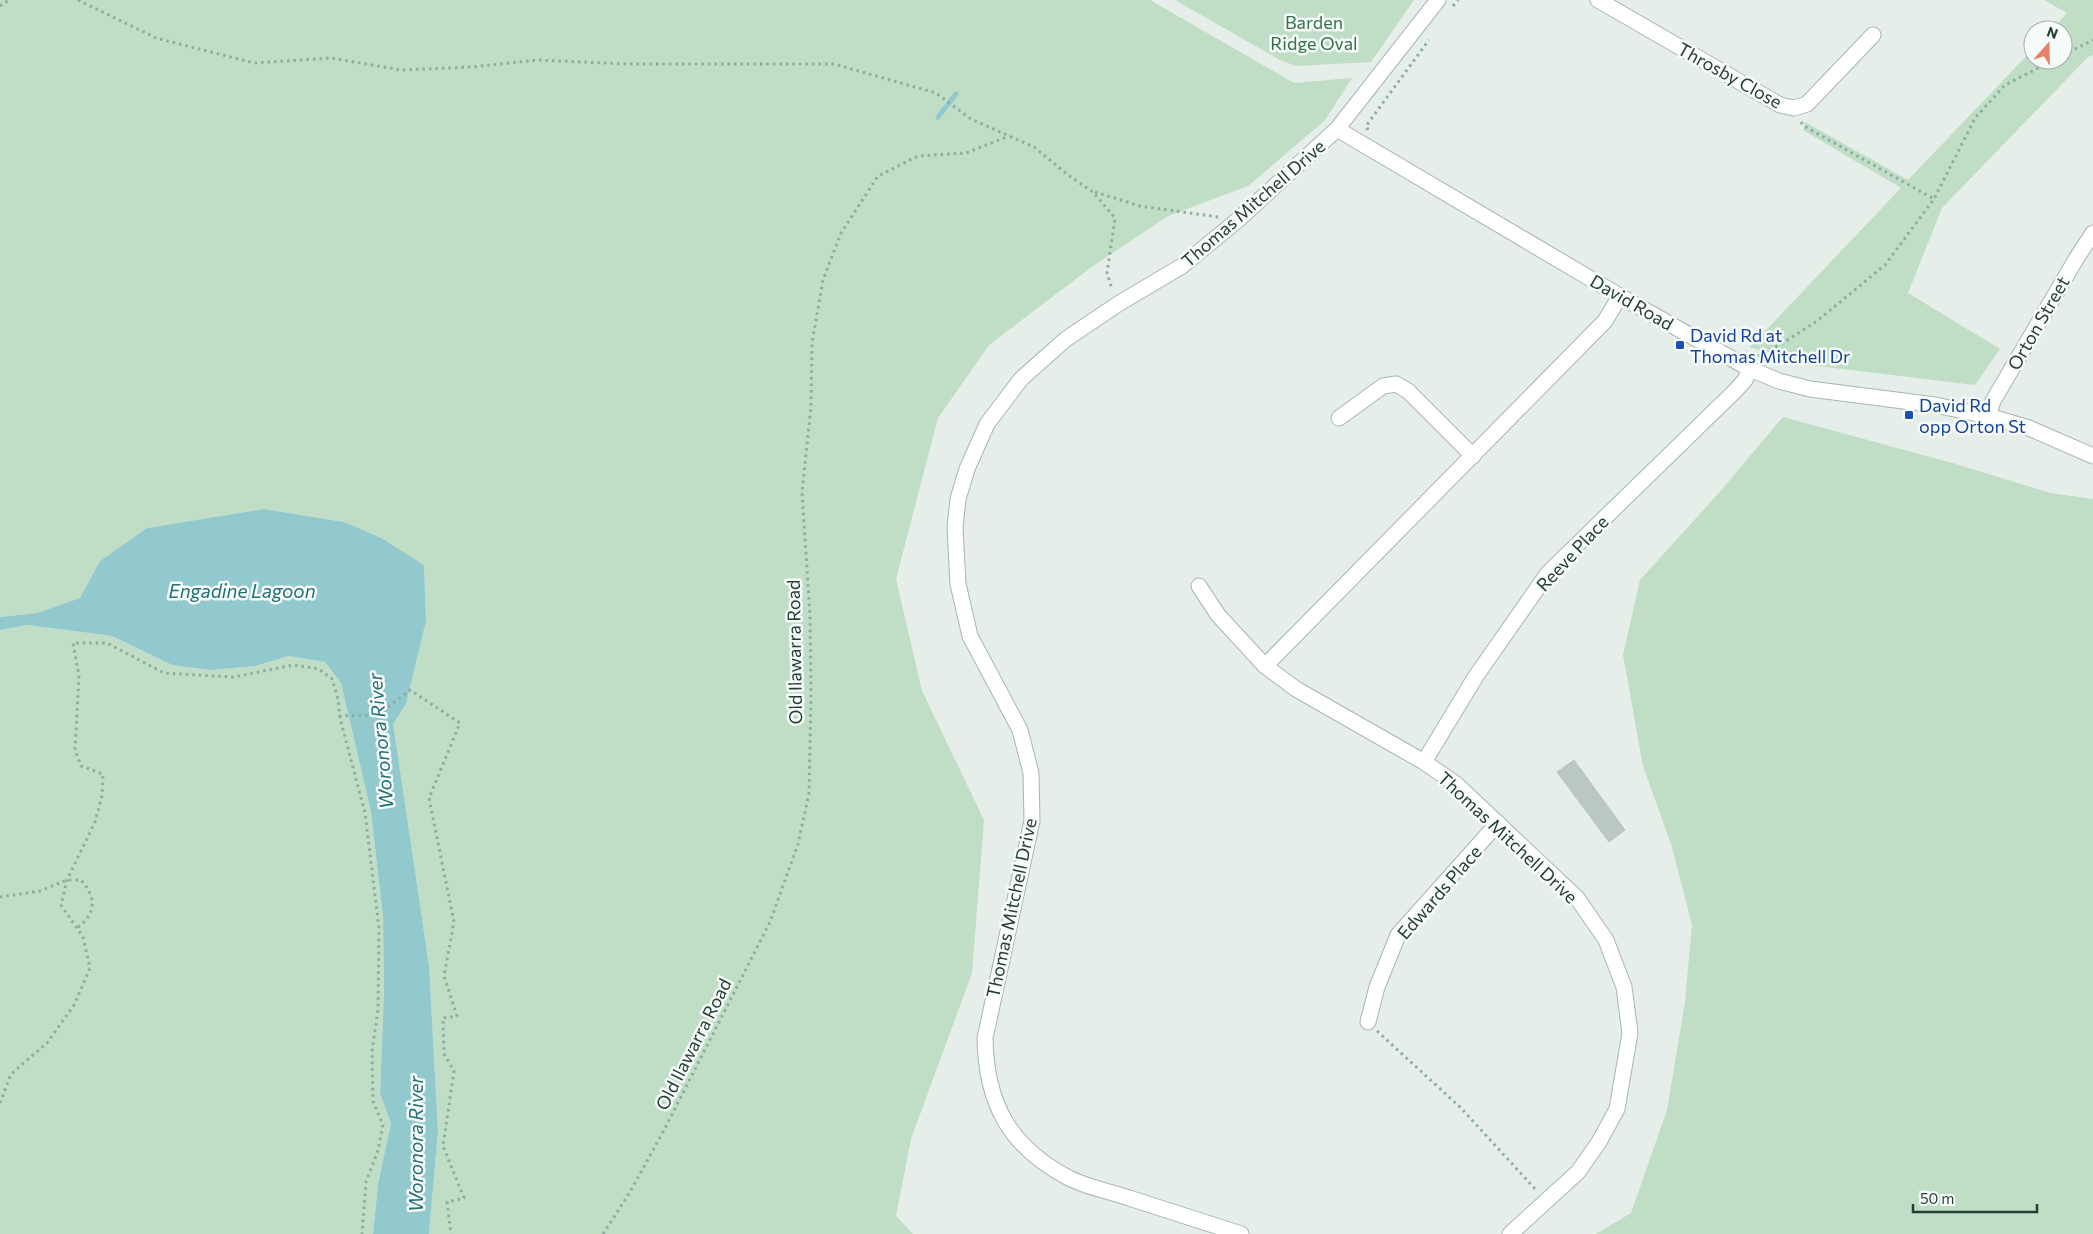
<svg xmlns="http://www.w3.org/2000/svg" width="2093" height="1234" font-family="Commissioner,sans-serif">
<style>
.green{fill:#c0ddc6}
.water{fill:#92c9ce}
.lines{fill:none;stroke-linecap:round;stroke-linejoin:round}
.stream{stroke:#92c9ce;stroke-width:5}
.building{fill:#bbc8c2;stroke:#b8c7c0}
.minor-casing{stroke:#a8b6b0;stroke-width:17}
.path{stroke:#88afa0;stroke-width:3;stroke-dasharray:2.5 4;stroke-linecap:butt}
.minor{stroke:#fff;stroke-width:15}
.transit-dot{fill:#1a4fb4;stroke:#f6faf8;stroke-width:2}
.labels{text-anchor:middle;dominant-baseline:central;stroke-width:5;stroke-linejoin:round;paint-order:stroke}
.park-label{font-size:18px;fill:#327347;stroke:#f6faf8}
.street-label{font-size:18px;fill:#253f36;stroke:#f6faf8}
.transit-label{font-size:18px;fill:#164399;stroke:#f6faf8;text-anchor:start}
.water-label{font-size:19px;font-style:italic;fill:#236f77;stroke:#f6faf8}
</style>
<rect width="100%" height="100%" fill="#e5eee9"/>
<g class="green">
<path d="M0,0h1150l144,83 58,-5 -27,42 -77,66 -80,30 -75,50 -104,79 -51,73 -42,161 26,112 62,129 -12,153 -61,166 -15,77 17,18h-484l9,-104 -9,-164 -37,-242 14,-20 20,-83 -2,-56 -80,-43 -80,-13 -117,19 -47,33 -20,37 -43,15 -37,4z"/>
<path d="M1175,0h239l-43,62 -75,4 -16,-6z"/>
<path d="M2044,0h49v55l-5,2 -146,151 -34,85 92,56 -25,36 -166,-20 -59,-18 151,-159 -98,-58 2,-8 103,58 125,-131v11h30v-30h-12l16,-17z"/>
<path d="M1783,417l173,47 94,29 43,6v735h-497l35,-21 36,-103 18,-108 7,-77 -20,-78 -29,-81 -20,-111 17,-75 77,-85z"/>
<path d="M28,625l84,11 60,29 39,5 44,-4 34,-10 36,6 16,21 30,129 12,105 1,74 -4,103 11,29 -13,61 -5,50h-373v-604z"/>
</g>
<path class="water" d="M264,509l80,13 37,16 43,27 2,56 -20,83 -13,20 36,242 9,164 -9,104h-56l5,-50 13,-61 -11,-29 4,-103 -1,-74 -12,-105 -30,-129 -16,-21 -36,-6 -34,10 -44,4 -39,-5 -60,-29 -84,-11 -28,5v-13l37,-4 43,-15 20,-37 47,-33z"/>
<g class="lines">
<path class="stream" d="M938,117l18,-23"/>
</g>
<path class="building" d="M1574,760l51,70 -16,12 -52,-70z"/>
<g class="lines">
<g class="minor-casing">
<g id="minor">
<path d="M1598,0l182,105 14,3 13,-4 66,-69"/>
<path d="M1337,129l281,166 132,74 29,12 31,8 125,16 53,11 41,12 64,28"/>
<path d="M1988,416l5,-15 83,-142 17,-26"/>
<path d="M1339,418l44,-32 13,-2 12,7 65,65"/>
<path d="M1199,586l19,29 47,51"/>
<path d="M1424,762l52,-86 72,-103 188,-183 9,-10 5,-11"/>
<path d="M1368,1022l9,-35 21,-52 100,-112"/>
<path d="M1241,1234c-38,-12 -75,-24 -112,-36 -20,-7 -44,-11 -62,-21 -58,-31 -81,-74 -82,-139l47,-217 -1,-48 -11,-43 -50,-94 -12,-52 -3,-57 3,-28 9,-30 20,-45 34,-45 45,-40 52,-35 64,-38 57,-47 98,-90 101,-129"/>
<path d="M1510,1234l68,-62 21,-30 18,-33 13,-76 -6,-46 -18,-47 -29,-42 -121,-114 -32,-22 -128,-73 -31,-23 340,-345 15,-25"/>
</g>
</g>
<g class="path">
<path d="M78,0l78,38 98,25 77,-5 70,12 71,-3 65,-7 90,4h207l102,29 35,26 63,28 34,28 25,17 22,26 -8,55 5,16"/>
<path d="M0,6l9,-6"/>
<path d="M1453,6l5,-6"/>
<path d="M2063,55l30,-15"/>
<path d="M1801,122l3,4 130,73"/>
<path d="M1368,130l-2,-4 63,-86"/>
<path d="M1095,192l45,14 78,11"/>
<path d="M1758,356l25,-13 34,-22 68,-56 49,-66 41,-81 30,-33 49,-25"/>
<path d="M339,716l39,-1 32,-25 50,33 -31,75 25,124 -10,54 13,40 -14,2 1,36 10,17 -11,75 21,52 -17,4 4,32"/>
<path d="M0,897l40,-6 27,-11h14c16,18 15,34 -4,48"/>
<path d="M1377,1031l84,77 75,82"/>
<path d="M0,1103l11,-29 36,-31 27,-38 16,-37 -7,-31 -22,-32 6,-25 28,-58 7,-26 1,-22 -22,-8 -6,-16 4,-74 -6,-33h34l57,30 69,4 61,-12 25,4 13,10 6,20 2,19 25,95 14,115 -1,81 -6,43 1,49 10,24 -5,25 -12,32 -4,52"/>
<path d="M603,1234l27,-42 33,-60 107,-210 28,-78 11,-51 2,-98 -1,-80 -8,-123 9,-85 1,-64 11,-63 18,-47 37,-57 40,-20 48,-3 43,-17"/>
</g>
<use href="#minor" class="minor"/>
</g>
<g class="transit-dot">
<rect x="1675" y="340" width="10" height="10" rx="2.5"/>
<rect x="1904" y="410" width="10" height="10" rx="2.5"/>
</g>
<g class="labels">
<g class="park-label">
<text x="1314" y="22">Barden<tspan x="1314" dy="21">Ridge Oval</tspan></text>
</g>
<g class="street-label">
<text transform="translate(1730 75) rotate(29)">Throsby Close</text>
<text transform="translate(1253 203) rotate(-41)">Thomas Mitchell Drive</text>
<text transform="translate(1632 302) rotate(30)">David Road</text>
<text transform="translate(2038 323) rotate(-60)">Orton Street</text>
<text transform="translate(1572 553) rotate(-47)">Reeve Place</text>
<text transform="translate(794 652) rotate(-91)">Old Ilawarra Road</text>
<text transform="translate(1508 837) rotate(43)">Thomas Mitchell Drive</text>
<text transform="translate(1439 892) rotate(-49)">Edwards Place</text>
<text transform="translate(1011 908) rotate(-78)">Thomas Mitchell Drive</text>
<text transform="translate(693 1044) rotate(-63)">Old Ilawarra Road</text>
</g>
<g class="transit-label">
<text x="1690" y="335">David Rd at<tspan x="1690" dy="21">Thomas Mitchell Dr</tspan></text>
<text x="1919" y="405">David Rd<tspan x="1919" dy="21">opp Orton St</tspan></text>
</g>
<g class="water-label">
<text x="242" y="590">Engadine Lagoon</text>
<text transform="translate(380 741) rotate(-95)">Woronora River</text>
<text transform="translate(415 1144) rotate(-90)">Woronora River</text>
</g>
</g>
<g transform="translate(2048 45) rotate(20)"><circle r="24" fill="#f6faf8" stroke="#a2afaa"/>
<path d="M0-4L9 19L0 12L-9 19Z" fill="#e97f68"/>
<text y="-8" font-size="14" font-weight="bold" text-anchor="middle" fill="#253f36">N</text>
</g>
<path d="M1913 1204v8h124v-8" fill="none" stroke="#253f36" stroke-width="2.5"/>
<text x="1920" y="1204" font-size="15" fill="#253f36" stroke="#f6faf8" stroke-width="4" paint-order="stroke">50 m</text>
</svg>
